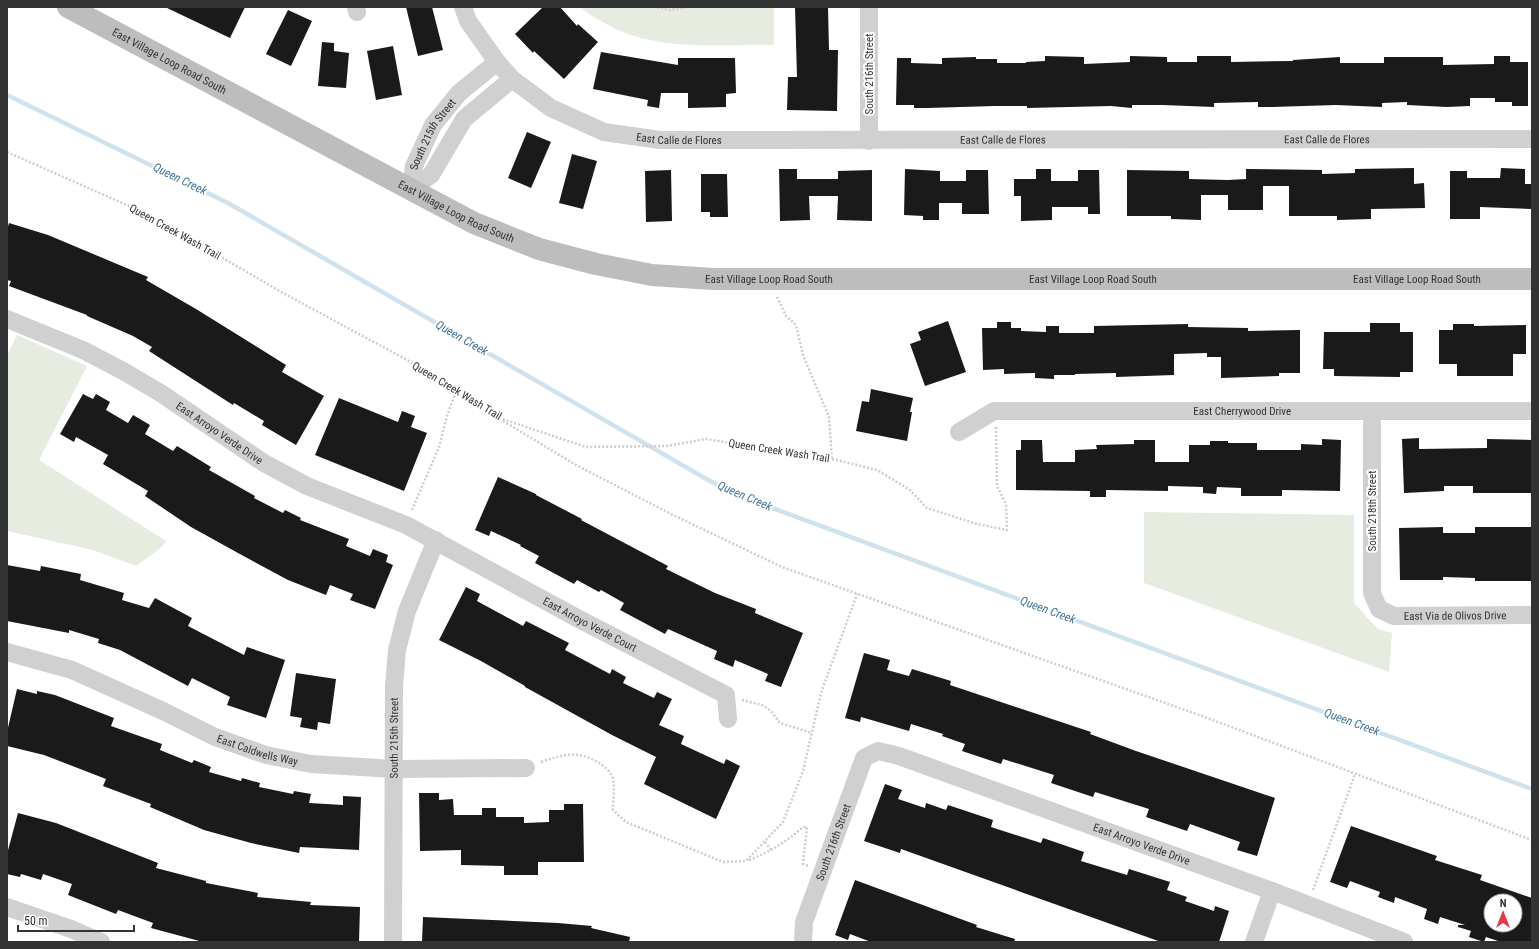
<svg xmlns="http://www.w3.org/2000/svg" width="1539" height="949" font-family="'Roboto Condensed',sans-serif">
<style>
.green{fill:#e6ecdf}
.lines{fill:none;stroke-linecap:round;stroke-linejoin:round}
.stream{stroke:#cfe2ee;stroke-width:4.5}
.building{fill:#1a1a1a;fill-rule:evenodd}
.path{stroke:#cdcdcd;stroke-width:2.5;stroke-dasharray:2 2;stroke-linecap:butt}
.street{stroke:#d0d0d0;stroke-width:18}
.secondary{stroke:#bdbdbd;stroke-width:22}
.labels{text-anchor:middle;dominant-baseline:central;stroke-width:4;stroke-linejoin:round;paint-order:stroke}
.street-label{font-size:11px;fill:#333;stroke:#fff}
.water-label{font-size:12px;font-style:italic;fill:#3f7597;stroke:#fff}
</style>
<rect width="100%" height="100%" fill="#fff"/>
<g class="green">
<path d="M581,7h193v38c-57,-1 -122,8 -173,-24 -7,-4 -15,-8 -20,-14z"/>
<path d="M17,335l70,31 -48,94 127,81 -4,6 -26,19 -43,-16 -86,-19v-175z"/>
<path d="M1144,512l210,3v88l24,26 14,4 -3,39 -245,-89z"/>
</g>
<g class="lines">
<path class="stream" d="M7,95l221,108 501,289 803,297"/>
</g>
<g class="building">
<path d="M165,7h80l-15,31z"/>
<path d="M406,7h26l11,43 -25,6z"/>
<path d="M543,7h17l17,19 1,-2 20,18 -34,37 -30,-28 -1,2 -18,-19z"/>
<path d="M795,7h33l1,43h9l-1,61 -50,-1 1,-33h9z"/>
<path d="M288,10l24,11 -21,45 -25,-12z"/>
<path d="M322,42l12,1v8l15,2 -3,35 -28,-2z"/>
<path d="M393,46l9,49 -26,5 -9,-49z"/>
<path d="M601,52l77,13v-7h57l1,35 -10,1v13l-38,1v-15h-27l-2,15 -12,-2 1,-6 -55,-11z"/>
<path d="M1045,56l39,1v7l46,-2v-6l37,1v5h30v-6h34v6l62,-1v-1l47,-3v6h44v-6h59v8l51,-1v-8h16v6h18v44h-16v-4h-17v-4h-25v8l-23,1 -40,-2v-3l-25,1v4l-46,-2 -64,2h-14v-5l-44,1v4l-51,-2h-31v3l-21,-2 -84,2v-2h-32l-68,2h-13v-3h-18l1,-47h14v5l31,1v-6l34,-1v2h21v4h29v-1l19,-1z"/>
<path d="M527,132l24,10 -20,46 -23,-10z"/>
<path d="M572,154l25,7 -14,48 -24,-6z"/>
<path d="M1414,168v16l10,-1 1,25 -54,1v10l-34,1v-4h-48v-30h-26v24h-35v-15h-27v25l-30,-1v-3h-44v-46l62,1v8l39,1 18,-1v-10l76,1v4l33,-1v-4z"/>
<path d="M1501,168l24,1v15h7v25l-52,-2v12h-30v-48h17v7h33z"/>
<path d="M779,169h18v10h41v-8l34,-1v51l-35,-1 1,-24h-29l1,24 -30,1z"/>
<path d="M905,169l35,2v10h26v-11h22l1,44h-27v-11h-23v17h-16v-4l-19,-1z"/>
<path d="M1036,169h15v12h27v-11h21l1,44h-12v-7h-36v13l-31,1v-25h-7v-17h22z"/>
<path d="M671,170l1,51 -26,1 -1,-51z"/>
<path d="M701,174h26l1,43h-18v-5h-9z"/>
<path d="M9,223l39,12 100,42 -2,3 50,29 90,56 -4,7 42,24 -28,49 -34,-20 2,-4 -30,-18 -1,2 -84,-54 3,-4 -19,-11 -46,-20v-1l-78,-29 2,-5 -4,-1v-50z"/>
<path d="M948,321l18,51 -41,14 -15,-42 11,-4 -3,-8z"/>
<path d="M997,322h14v6h10v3l25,1v-6h13v7h35v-7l94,-2v3l60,1v3l52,-1v43h-21v3l-58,2v-21h-14v-4l-33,1v21l-58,2v-4l-41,1v1h-21v4l-19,-1v-5l-31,1v-5l-21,1 -1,-42h15z"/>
<path d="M1370,323h30v9h13v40h-13v5l-66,-1v-7h-11l1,-37h46z"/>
<path d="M1453,324h21v2l52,-1v29h-13v22h-56v-12h-18v-34h14z"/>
<path d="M871,389l42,9 -3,14h2l-5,29 -51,-10 6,-30 7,1z"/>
<path d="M83,394l10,5 3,-5 14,8 -4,8 22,13 5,-8 17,10 -5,9 28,17 4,-5 34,21 -2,3 46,26 -1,2 29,15 2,-3 16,8 -1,2 49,19 -3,7 24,10 3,-7 15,6 -2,7 7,3 -18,44 -25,-9 3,-6 -23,-9 -4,10 -38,-15 -50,-27 -47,-26 -46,-31 3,-5 -45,-27 5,-9 -32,-18 -2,5 -14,-8z"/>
<path d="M339,398l59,24 4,-11 13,5 -4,11 16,6 -23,58 -89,-36z"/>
<path d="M1419,438v11l68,-1v-9l45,1v53h-59v-7h-29v5l-40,2 -2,-54z"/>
<path d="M1322,439l19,1 -1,51 -58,-1v6h-41v-8l-24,-1 -1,7 -13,-1v-6l-35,-1v5l-62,-1v7h-16v-6l-74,-1v-40h5v-10h21l1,22h32v-12l22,-1 -1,-4 38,-1v-4h21v22h34v-17h21v-4h18v2h29v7h44v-6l21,1z"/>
<path d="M498,477l38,17v1l46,24 -1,1 87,46 -2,3 49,24 41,16 -1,4 48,20 -22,54 -16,-6 3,-7 -33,-14 -2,7 -19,-8 3,-8 -49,-22 -3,5 -45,-24 4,-7 -23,-13 -2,2 -22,-12 -3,4 -39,-21 4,-7 -19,-10 1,-1 -30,-14 -2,5 -14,-6z"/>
<path d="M1443,527v6h32v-6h57v54h-57v-3l-32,-1v3h-43l-1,-52z"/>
<path d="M7,565l33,6 1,-5 40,8 -1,6 44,13 -2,7 27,8 6,-10 37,20 -4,8 56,29 3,-8 38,13 -19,58 -39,-13 3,-8 -38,-19 -4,8 -68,-36 -22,-7 1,-4 -30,-9v3l-62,-12z"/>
<path d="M466,587l14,7 -3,7 46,25 3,-5 43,22 -4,7 45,24 2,-5 14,8 -3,6 31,15 3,-6 15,7 -13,26 25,11 -3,8 43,20 2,-5 14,7 -24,53 -72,-35 12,-27 -44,-22 -87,-48v-1l-44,-25 -42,-21z"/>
<path d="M864,653l26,7 -3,10 22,6 3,-7 39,12 -1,4 141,47 -1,2 46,17 139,47 -18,58 -20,-6 3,-8 -50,-18 -3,7 -41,-14 3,-8 -54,-17 -2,5 -42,-14 3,-8 -51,-16 -2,5 -39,-13 3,-7 -23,-8 1,-2 -32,-10 -2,7 -48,-14 -1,5 -15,-4z"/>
<path d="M296,673l40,6 -6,45 -12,-2 -1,8 -17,-3 2,-9 -12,-2z"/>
<path d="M17,689l20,5v-3l18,4 59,23 -3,8 51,18 -2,6 32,13 2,-3 17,7 -2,5 32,9 1,-3 18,5 -1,4 34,7 1,-3 17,3 -2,9 34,2v-9l18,1 -2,53 -59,-3 -1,6 -48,-10 -47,-13 -54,-23 1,-3 -48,-18 3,-7 -62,-24 -37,-9v-14z"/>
<path d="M885,784l17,6 -4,9 27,9 1,-5 20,7 2,-5 45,15 -2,7 50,16 2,-5 41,14 -3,9 46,14 2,-6 41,13 -3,8 20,7 -2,4 29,10 1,-5 14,5 -10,31h-58l-260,-93 -1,4 -36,-12z"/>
<path d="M419,793h20v7l14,-1 1,16h28v-7h14v9h28v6l25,-1v-12h15v-6h19l1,58h-46v13h-34v-9l-43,-1v-15l-41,1z"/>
<path d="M18,813l38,10 102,40 -2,5 50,13v2l52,10 -1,4 54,5 -1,3 50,2 -1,35h-156l-52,-14 2,-5 -35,-13 -2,4 -48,-19 4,-11 -29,-10 -2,6 -20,-6 -1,3 -13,-3v-20z"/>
<path d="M1351,826l86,30 -2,4 47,15 -2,5 52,18v44h-31l-15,-5 -2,5 -15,-5 2,-6 -13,-4v-2h7l-25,-8 -2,7 -14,-5 3,-10 -32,-12 -1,6 -16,-6 2,-5 -30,-11 -3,7 -17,-6zM1491,901h24v24h-24z"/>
<path d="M855,880l122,45 -1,2 39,12 -1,3h-143l-21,-8 -2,6 -13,-5z"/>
<path d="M423,917l135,6 34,3 -1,2 39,9 -1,5h-207z"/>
</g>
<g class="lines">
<g class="path">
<path d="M657,7l13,3 18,-3"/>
<path d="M7,152l140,62 136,79 126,68 90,57 87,29 81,-1 39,-7 131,21 40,10 33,20 17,18 50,16 30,6 -1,-26 -9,-18 -1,-59"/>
<path d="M777,297l9,19 10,9 7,30 26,62 3,43"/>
<path d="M503,421l73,44 97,50 109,52 420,149 330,124"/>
<path d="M412,510l27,-63 8,-31 9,-25"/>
<path d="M742,700l20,5 9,6 9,12 32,10"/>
<path d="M541,762c23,-8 37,-12 58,1 5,3 13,10 14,16 2,10 0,21 0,31l13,12 97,40 23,-1 37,-39 20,-51 18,-78 36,-99"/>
<path d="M765,842l7,9"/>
<path d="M749,860c21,-8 37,-18 54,-33h4l-4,37 5,2"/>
<path d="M1313,890l42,-116"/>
</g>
<g class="street">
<path d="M356,7l1,5"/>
<path id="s1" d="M463,7l5,14 29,41 15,17 39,29 53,24 56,8 872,-1"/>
<path d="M869,7v134"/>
<path id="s2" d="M411,189l3,-23 19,-41 26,-32 38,-31"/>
<path d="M411,189l20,-14 33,-56 48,-40"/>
<path id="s3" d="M7,319l76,31 42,22 37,22 102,69 43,23 99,39 171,93 149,77 2,24"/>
<path id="s4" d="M1372,411v182l7,16 15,7 138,-1"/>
<path id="s5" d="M959,432l35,-21h538"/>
<path id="s6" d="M7,652l65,18 91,41 52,26 51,18 45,9 84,5 131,-1"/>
<path d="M7,907l64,22 30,13"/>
<path id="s7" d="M393,942l1,-256 3,-36 10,-39 29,-71"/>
<path id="s8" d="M803,942l1,-20 60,-164 14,-7 21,5 373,135 132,51"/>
<path d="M1254,942l18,-51"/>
</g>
<path class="secondary" id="s9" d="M68,7l406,216 65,26 57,15 56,11 61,4h819"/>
</g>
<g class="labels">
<g class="street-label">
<text stroke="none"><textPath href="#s9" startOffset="115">East Village Loop Road South</textPath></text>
<text transform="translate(869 74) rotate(-90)">South 216th Street</text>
<text stroke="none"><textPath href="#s2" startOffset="60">South 215th Street</textPath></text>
<text stroke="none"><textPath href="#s1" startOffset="270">East Calle de Flores</textPath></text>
<text stroke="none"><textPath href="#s1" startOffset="918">East Calle de Flores</textPath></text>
<text stroke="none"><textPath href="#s1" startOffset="594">East Calle de Flores</textPath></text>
<text stroke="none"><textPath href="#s9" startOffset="439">East Village Loop Road South</textPath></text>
<text transform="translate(175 232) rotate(29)">Queen Creek Wash Trail</text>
<text stroke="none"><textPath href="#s9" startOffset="763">East Village Loop Road South</textPath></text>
<text stroke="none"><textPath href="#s9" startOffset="1087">East Village Loop Road South</textPath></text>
<text stroke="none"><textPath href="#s9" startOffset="1411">East Village Loop Road South</textPath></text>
<text transform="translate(457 391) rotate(31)">Queen Creek Wash Trail</text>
<text stroke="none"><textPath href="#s5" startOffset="289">East Cherrywood Drive</textPath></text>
<text stroke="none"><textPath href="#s3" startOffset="242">East Arroyo Verde Drive</textPath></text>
<text transform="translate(779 451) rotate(9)">Queen Creek Wash Trail</text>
<text transform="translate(1372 511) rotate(-90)">South 218th Street</text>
<text stroke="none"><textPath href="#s4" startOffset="277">East Via de Olivos Drive</textPath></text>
<text stroke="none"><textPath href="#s3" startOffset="660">East Arroyo Verde Court</textPath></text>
<text stroke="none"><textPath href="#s7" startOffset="204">South 215th Street</textPath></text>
<text stroke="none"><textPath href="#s6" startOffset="270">East Caldwells Way</textPath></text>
<text stroke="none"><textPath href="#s8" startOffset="105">South 216th Street</textPath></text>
<text stroke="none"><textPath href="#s8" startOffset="490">East Arroyo Verde Drive</textPath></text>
</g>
<g class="water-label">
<text transform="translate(180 179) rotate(26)">Queen Creek</text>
<text transform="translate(462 338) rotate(30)">Queen Creek</text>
<text transform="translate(745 496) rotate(23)">Queen Creek</text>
<text transform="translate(1048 610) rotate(20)">Queen Creek</text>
<text transform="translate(1352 722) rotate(20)">Queen Creek</text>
</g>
</g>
<rect width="1539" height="949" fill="none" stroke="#333333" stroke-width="16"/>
<g transform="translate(1503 913)"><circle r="19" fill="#ffffff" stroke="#adadad"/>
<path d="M0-3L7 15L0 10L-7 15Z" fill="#e63946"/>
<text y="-6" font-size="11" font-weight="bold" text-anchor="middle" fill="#333333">N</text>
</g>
<path d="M18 925v6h116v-6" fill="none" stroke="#333333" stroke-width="2"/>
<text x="24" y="925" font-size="12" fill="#333333" stroke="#ffffff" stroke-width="3" paint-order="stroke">50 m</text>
</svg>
